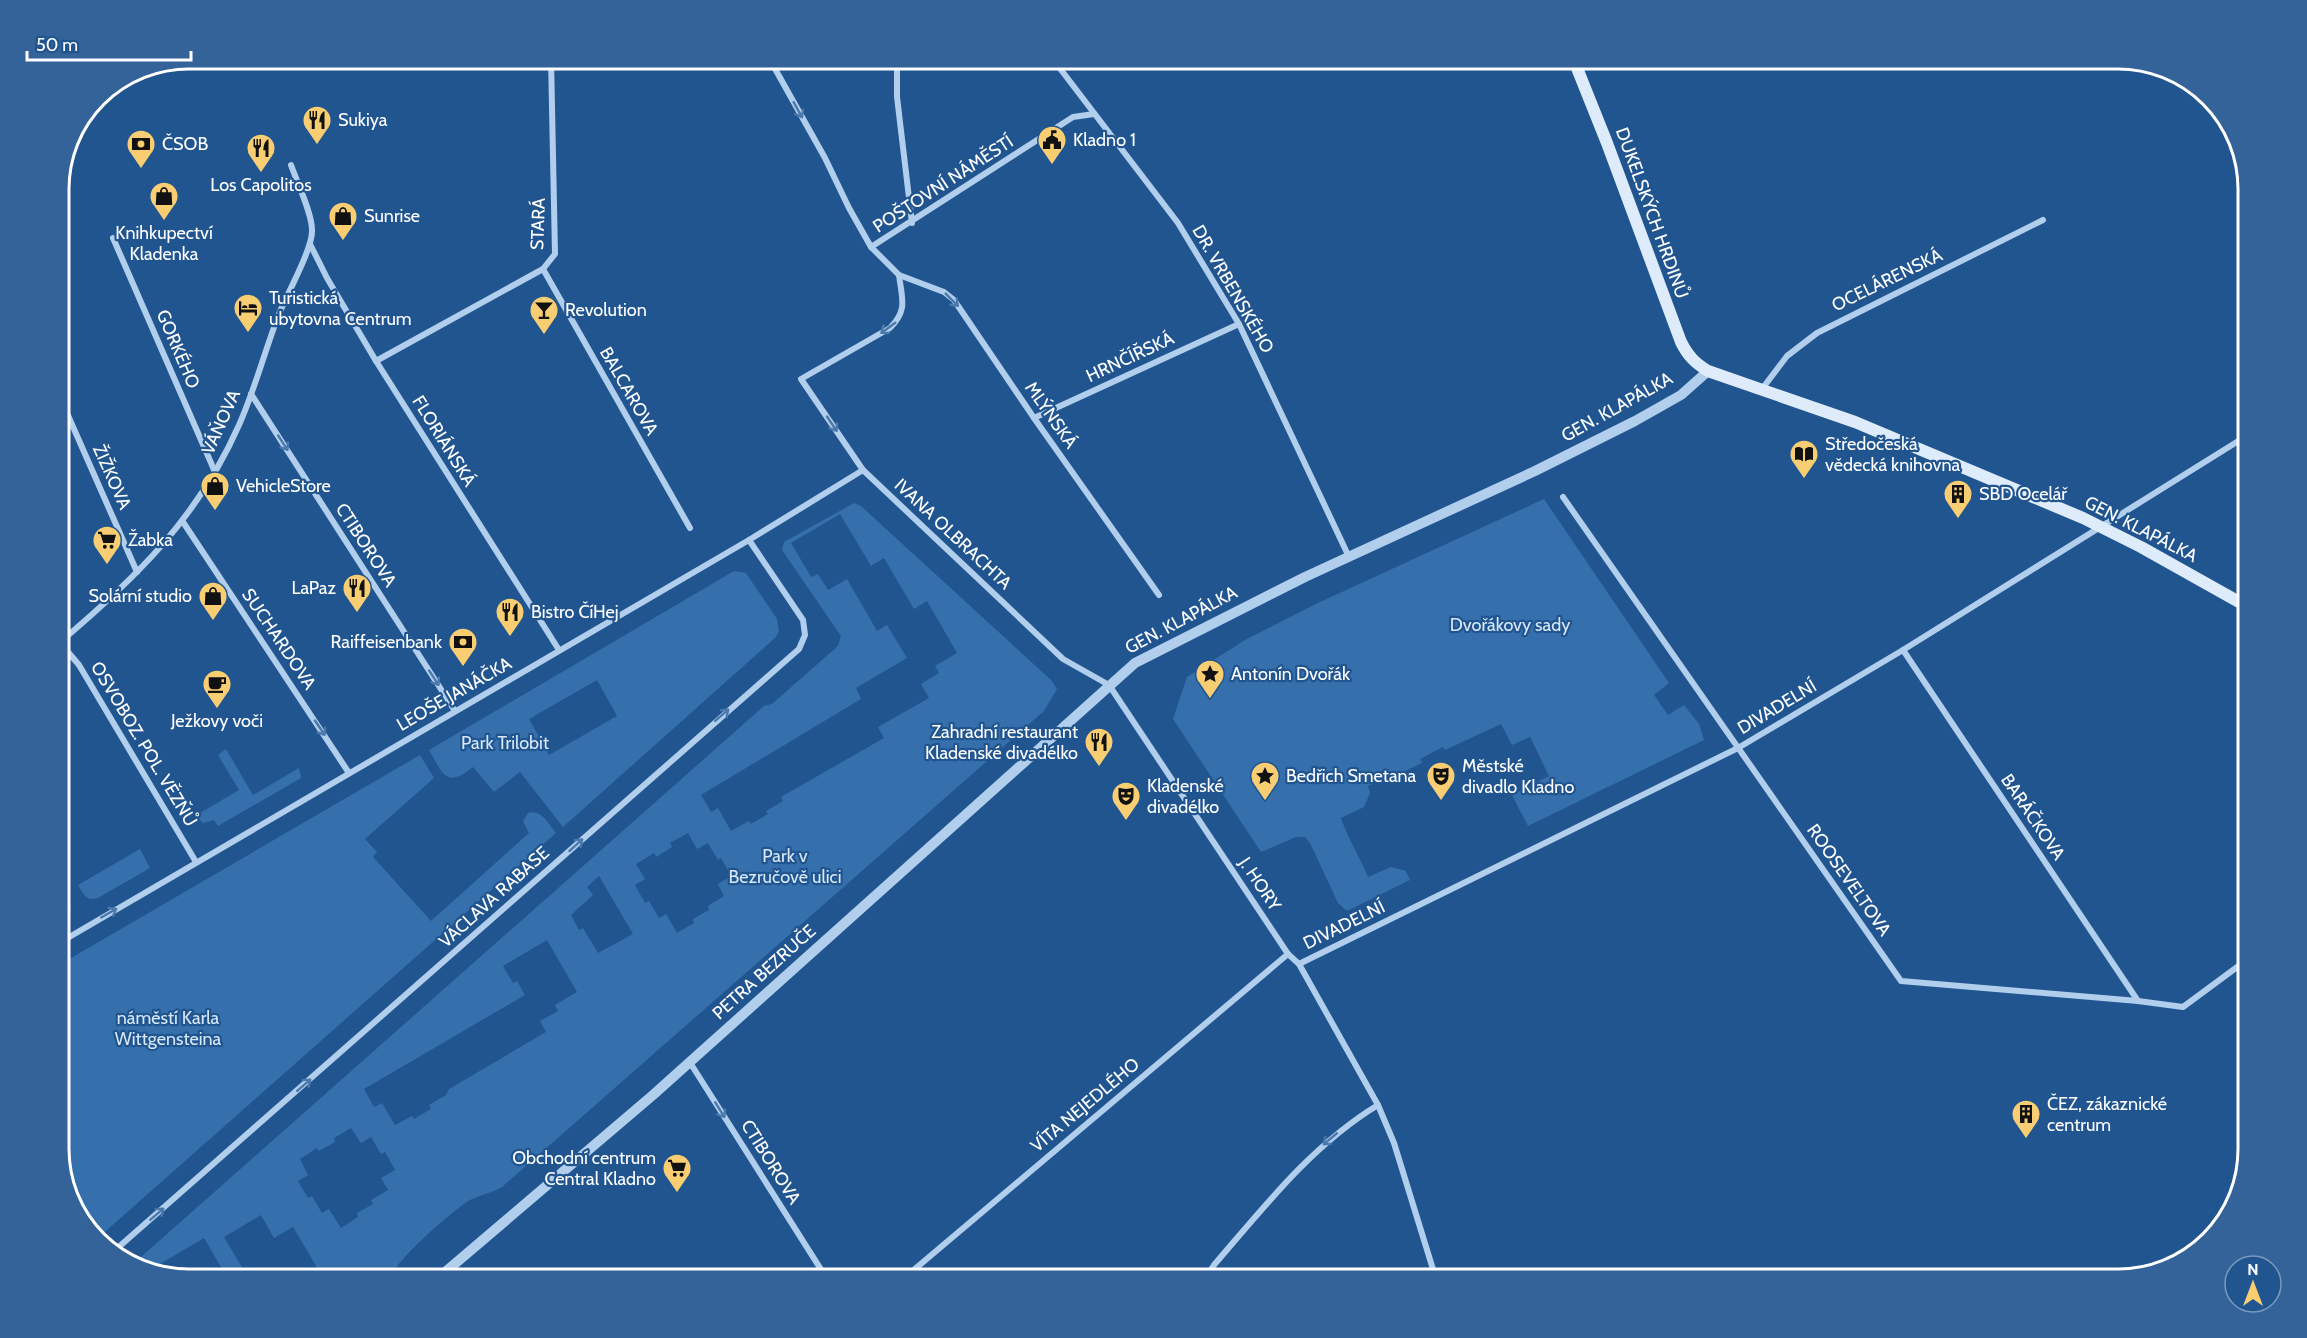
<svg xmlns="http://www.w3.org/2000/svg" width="2307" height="1338" font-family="Cabin,sans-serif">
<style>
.green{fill:#3570ad;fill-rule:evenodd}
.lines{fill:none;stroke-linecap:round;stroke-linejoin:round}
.minor{stroke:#b1ceed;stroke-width:6}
.tertiary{stroke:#b1ceed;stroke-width:10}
.secondary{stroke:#ddebfa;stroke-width:12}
.oneway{stroke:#4c79ac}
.labels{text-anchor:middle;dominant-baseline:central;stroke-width:4.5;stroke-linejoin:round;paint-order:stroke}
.poi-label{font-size:18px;fill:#fff;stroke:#215590;text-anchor:start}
.street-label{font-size:18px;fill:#fff;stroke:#215590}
.park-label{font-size:18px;fill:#d7e8f9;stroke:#215590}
.rim{fill:none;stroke:#fff;stroke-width:3}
</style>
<rect width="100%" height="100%" fill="#215590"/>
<g class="green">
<path d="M1544,499l125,184 -15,12 14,20 16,-10 15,19 5,16 -176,86 -16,-31 37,-19 -19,-39 -18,8 -11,-21 -56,26 -2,-3 -23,12 2,4 -36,17 -2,-1 -16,7 2,7 -6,14 -23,11c7,21 19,39 27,59l23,-10 15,4 4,9 -63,31 -9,-8 -28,-60 -5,-6h-9l-35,15 -88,-133 14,-42 58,-37 73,-37z"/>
<path d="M854,503l7,3 191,175 5,8 -13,22 -542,476c-10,6 -23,8 -34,14 -20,14 -70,57 -79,78h-84l14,-8 -26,-44 -19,11 -13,-23 -37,22 25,42h-21l-24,-41 -44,26 5,9 -32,-9 631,-558 8,-2 66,-58 3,-10 -59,-86 2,-8zM840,514l31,52 13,-8 30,51 13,-8 30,52 -22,13 4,7 -18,11 8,14 -51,29 6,11 -103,59 2,4 -17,10 2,3 -17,10 -2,-3 -18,10 -13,-23 -7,4 -10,-17 160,-96 -5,-11 51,-30 -20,-33 -10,6 -30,-52 -19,11 -10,-16 -7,3 -20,-34zM688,833l9,16 11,-6 10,17 3,-2 10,18 -13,8 6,12 -16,10 1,4 -16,9 1,4 -17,10 -11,-19 -7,4 -10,-17 -4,2 -10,-18 10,-6 -9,-15 18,-11 2,4 16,-10 -2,-4zM599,876l34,58 -35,19 -15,-25 -4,2 -8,-15 22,-20 -6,-8zM547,940l30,52 -22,13 3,6 -18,10 6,11 -97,57 -3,6 -17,10 2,4 -17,10 -2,-3 -17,9 -13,-22 -8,4 -10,-18 161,-94 -8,-14 -4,2 -10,-17zM351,1128l10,15 10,-6 10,17 4,-2 10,18 -14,8 7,12 -17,10 2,4 -16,9 1,4 -17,11 -12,-19 -7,4 -10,-17 -4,2 -10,-17 10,-6 -8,-16 17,-11 2,3 16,-9 -1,-4z"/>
<path d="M734,571l12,2 31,46 2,12 -4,7 -212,189 -43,-55 -26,20 -21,-25c-27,22 -30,7 -44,-17zM597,680l20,36 -68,39 -20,-36z"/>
<path d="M226,749l27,46 46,-27 2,10 -83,48 -4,-6 -11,3 -8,-7 44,-26 -21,-35z"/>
<path d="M420,755l14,23 -69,61 12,13 -4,5 58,64 98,-88 -6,-12 5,-8c13,-4 20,10 28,20l-458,405 -18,-17 -21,-64v-192z"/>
<path d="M140,849l10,19 -52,30c-11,4 -15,-4 -20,-13z"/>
<path d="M64,893c5,8 10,14 4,22l-9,4v-23z"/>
</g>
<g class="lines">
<g class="minor">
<path d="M769,58l56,100 24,50 22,39 28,28 45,17 10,8 80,118 125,177"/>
<path d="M897,58v39l15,126"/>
<path d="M1052,58l126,165 61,101 110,233"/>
<path d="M113,238l102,234"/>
<path d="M310,244l17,34 49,83 183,289"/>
<path d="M871,247l202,-130 21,-3"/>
<path d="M543,269l147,259"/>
<path d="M899,275c3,24 9,35 -9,53l-89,51 62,91 200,189 46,26 179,269 11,10 79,141 16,38 42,136"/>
<path d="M376,361l167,-92 12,-15 -4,-196"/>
<path d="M1762,389l25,-33 30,-23 226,-113"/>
<path d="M251,394l204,317"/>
<path d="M59,395l78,177"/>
<path d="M1034,418l205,-94"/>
<path d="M1563,497l338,484 237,20 45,6 65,-48"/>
<path d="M183,522l166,251"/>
<path d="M59,643c76,-64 139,-125 180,-218 16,-36 26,-75 40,-111 8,-20 34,-66 33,-84 0,-17 -15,-48 -21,-65"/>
<path d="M59,647l9,5 11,13 117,197"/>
<path d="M1903,650l235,351"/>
<path d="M59,943l690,-403 114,-70"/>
<path d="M1299,964l439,-216 165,-98 345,-215"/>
<path d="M689,1061l138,218"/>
<path d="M113,1252l686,-603 6,-14 -2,-15 -54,-80"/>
<path d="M903,1279l385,-325"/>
<path d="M1205,1279l9,-14c50,-58 98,-120 164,-160"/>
</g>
<path class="tertiary" d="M437,1279l216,-184 482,-432 170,-86 230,-106 100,-50 46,-26 27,-24"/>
<path class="secondary" d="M1573,58l34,85 74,199c7,14 14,21 27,29l147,51 228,96 58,29 107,60"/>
</g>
<defs><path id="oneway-shaft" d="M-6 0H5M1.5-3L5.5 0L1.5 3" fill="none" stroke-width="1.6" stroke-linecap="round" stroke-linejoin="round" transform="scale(1.5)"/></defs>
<g class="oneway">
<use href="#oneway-shaft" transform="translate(798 110) rotate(61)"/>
<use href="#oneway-shaft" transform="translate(952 300) rotate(45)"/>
<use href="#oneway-shaft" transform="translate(888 328) rotate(144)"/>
<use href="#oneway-shaft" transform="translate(832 424) rotate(56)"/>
<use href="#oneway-shaft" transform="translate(283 443) rotate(57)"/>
<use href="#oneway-shaft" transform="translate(434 678) rotate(57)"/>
<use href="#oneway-shaft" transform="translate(722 715) rotate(-41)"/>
<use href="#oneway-shaft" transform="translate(320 728) rotate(56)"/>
<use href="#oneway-shaft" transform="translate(576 845) rotate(-42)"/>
<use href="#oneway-shaft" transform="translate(109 913) rotate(-30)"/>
<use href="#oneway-shaft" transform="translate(304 1085) rotate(-41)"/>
<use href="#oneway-shaft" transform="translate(720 1110) rotate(58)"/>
<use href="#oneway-shaft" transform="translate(1330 1139) rotate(140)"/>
<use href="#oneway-shaft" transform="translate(157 1214) rotate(-41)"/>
</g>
<defs>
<g id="restaurant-pin" transform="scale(1.5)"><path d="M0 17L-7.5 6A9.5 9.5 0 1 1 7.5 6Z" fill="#f9ce73" stroke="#215590"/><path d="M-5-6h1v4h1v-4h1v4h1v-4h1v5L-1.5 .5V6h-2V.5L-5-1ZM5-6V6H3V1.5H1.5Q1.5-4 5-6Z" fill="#111"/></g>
<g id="civic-pin" transform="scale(1.5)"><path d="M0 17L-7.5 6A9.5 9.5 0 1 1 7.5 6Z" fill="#f9ce73" stroke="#215590"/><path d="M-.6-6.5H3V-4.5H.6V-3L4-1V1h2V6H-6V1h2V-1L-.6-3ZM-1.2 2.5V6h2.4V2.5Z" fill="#111"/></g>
<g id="bank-pin" transform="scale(1.5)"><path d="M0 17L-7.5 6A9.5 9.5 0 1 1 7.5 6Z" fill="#f9ce73" stroke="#215590"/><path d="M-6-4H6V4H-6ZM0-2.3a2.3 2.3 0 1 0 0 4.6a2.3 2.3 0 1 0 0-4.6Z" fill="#111"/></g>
<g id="shop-pin" transform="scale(1.5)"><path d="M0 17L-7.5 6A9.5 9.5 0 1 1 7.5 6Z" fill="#f9ce73" stroke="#215590"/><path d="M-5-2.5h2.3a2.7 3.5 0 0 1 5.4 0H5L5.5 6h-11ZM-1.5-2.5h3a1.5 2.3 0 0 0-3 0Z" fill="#111"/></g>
<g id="hotel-pin" transform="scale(1.5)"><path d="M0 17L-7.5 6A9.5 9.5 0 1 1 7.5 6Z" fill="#f9ce73" stroke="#215590"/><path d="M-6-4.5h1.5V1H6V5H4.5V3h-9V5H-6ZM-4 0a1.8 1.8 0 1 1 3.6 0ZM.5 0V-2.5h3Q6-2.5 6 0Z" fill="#111"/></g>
<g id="bar-pin" transform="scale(1.5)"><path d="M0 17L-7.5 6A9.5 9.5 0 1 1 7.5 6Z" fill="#f9ce73" stroke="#215590"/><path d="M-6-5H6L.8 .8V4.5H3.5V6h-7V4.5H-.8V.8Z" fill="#111"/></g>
<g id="library-pin" transform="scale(1.5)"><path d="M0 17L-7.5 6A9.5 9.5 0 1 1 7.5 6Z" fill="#f9ce73" stroke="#215590"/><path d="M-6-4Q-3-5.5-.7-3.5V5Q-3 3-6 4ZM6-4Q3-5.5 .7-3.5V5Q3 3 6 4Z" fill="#111"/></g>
<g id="building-pin" transform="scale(1.5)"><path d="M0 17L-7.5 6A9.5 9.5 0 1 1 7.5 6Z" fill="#f9ce73" stroke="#215590"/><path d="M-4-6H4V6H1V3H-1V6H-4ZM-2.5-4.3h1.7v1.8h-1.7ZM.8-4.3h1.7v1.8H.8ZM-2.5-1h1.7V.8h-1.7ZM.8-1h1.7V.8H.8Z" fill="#111"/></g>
<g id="supermarket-pin" transform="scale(1.5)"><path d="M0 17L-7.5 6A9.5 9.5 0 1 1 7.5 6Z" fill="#f9ce73" stroke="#215590"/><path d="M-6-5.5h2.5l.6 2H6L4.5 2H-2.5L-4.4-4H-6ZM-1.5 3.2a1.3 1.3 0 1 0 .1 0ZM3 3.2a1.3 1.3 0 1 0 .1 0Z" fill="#111"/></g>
<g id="sight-pin" transform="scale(1.5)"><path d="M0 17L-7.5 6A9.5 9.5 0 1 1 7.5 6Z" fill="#f9ce73" stroke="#215590"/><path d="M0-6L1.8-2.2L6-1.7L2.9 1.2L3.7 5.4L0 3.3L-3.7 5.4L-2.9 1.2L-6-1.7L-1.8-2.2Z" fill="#111"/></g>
<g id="cafe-pin" transform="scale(1.5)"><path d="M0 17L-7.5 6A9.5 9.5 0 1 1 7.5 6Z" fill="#f9ce73" stroke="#215590"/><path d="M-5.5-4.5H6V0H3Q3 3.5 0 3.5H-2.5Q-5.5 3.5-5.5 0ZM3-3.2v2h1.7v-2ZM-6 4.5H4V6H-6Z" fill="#111"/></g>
<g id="theatre-pin" transform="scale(1.5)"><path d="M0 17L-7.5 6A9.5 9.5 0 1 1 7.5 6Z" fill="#f9ce73" stroke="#215590"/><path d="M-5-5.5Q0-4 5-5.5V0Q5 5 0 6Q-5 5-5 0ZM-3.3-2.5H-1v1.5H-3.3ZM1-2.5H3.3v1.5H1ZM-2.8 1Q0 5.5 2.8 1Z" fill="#111"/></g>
</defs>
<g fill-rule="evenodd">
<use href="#restaurant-pin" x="317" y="120"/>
<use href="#civic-pin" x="1052" y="140"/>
<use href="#bank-pin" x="141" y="144"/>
<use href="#restaurant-pin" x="261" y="148"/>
<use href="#shop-pin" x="164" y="196"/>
<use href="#shop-pin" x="343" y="216"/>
<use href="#hotel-pin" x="248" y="308"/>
<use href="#bar-pin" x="544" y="310"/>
<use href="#library-pin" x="1804" y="454"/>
<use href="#shop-pin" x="215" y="486"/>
<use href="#building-pin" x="1958" y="494"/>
<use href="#supermarket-pin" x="107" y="540"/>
<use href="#restaurant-pin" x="357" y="588"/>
<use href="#shop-pin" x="213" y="596"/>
<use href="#restaurant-pin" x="510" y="612"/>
<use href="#bank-pin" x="463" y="642"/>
<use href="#sight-pin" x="1210" y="674"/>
<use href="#cafe-pin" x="217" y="684"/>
<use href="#restaurant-pin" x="1099" y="742"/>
<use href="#sight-pin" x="1265" y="776"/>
<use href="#theatre-pin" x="1441" y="776"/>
<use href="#theatre-pin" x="1126" y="796"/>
<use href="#building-pin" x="2026" y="1114"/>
<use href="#supermarket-pin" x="677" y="1168"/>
</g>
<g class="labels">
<g class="poi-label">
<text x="338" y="120">Sukiya</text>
<text x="1073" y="140">Kladno 1</text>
<text x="162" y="144">ČSOB</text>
<text x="261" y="185" text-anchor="middle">Los Capolitos</text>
<text x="364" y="216">Sunrise</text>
<text x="164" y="233" text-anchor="middle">Knihkupectví<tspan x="164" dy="21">Kladenka</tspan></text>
<text x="269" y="298">Turistická<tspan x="269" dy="21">ubytovna Centrum</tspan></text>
<text x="565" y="310">Revolution</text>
<text x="1825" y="444">Středočeská<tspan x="1825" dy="21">vědecká knihovna</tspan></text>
<text x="236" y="486">VehicleStore</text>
<text x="1979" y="494">SBD Ocelář</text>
<text x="128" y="540">Žabka</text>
<text x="336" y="588" text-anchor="end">LaPaz</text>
<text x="192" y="596" text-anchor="end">Solární studio</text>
<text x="531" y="612">Bistro ČíHej</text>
<text x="442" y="642" text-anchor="end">Raiffeisenbank</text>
<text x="1231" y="674">Antonín Dvořák</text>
<text x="217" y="721" text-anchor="middle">Ježkovy voči</text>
<text x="1078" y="732" text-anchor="end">Zahradní restaurant<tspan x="1078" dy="21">Kladenské divadélko</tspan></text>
<text x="1462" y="766">Městské<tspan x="1462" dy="21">divadlo Kladno</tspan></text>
<text x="1286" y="776">Bedřich Smetana</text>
<text x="1147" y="786">Kladenské<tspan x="1147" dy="21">divadélko</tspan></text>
<text x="2047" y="1104">ČEZ, zákaznické<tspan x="2047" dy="21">centrum</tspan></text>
<text x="656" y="1158" text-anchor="end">Obchodní centrum<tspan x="656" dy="21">Central Kladno</tspan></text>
</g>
<g class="street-label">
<text transform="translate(943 184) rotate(-33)">POŠTOVNÍ NÁMĚSTÍ</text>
<text transform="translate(1652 213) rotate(70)">DUKELSKÝCH HRDINŮ</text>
<text transform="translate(538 224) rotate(-88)">STARÁ</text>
<text transform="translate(1887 280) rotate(-26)">OCELÁRENSKÁ</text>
<text transform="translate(1233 289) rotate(60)">DR. VRBENSKÉHO</text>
<text transform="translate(178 349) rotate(67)">GORKÉHO</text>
<text transform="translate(1130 357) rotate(-25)">HRNČÍŘSKÁ</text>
<text transform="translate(629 391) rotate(60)">BALCAROVA</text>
<text transform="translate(1617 407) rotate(-29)">GEN. KLAPÁLKA</text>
<text transform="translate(1051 415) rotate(55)">MLÝNSKÁ</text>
<text transform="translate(221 422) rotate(-66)">VÁŇOVA</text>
<text transform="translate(444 441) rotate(58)">FLORIÁNSKÁ</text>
<text transform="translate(112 477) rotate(66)">ŽIŽKOVA</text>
<text transform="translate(2141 529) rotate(27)">GEN. KLAPÁLKA</text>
<text transform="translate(953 534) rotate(43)">IVANA OLBRACHTA</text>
<text transform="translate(366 545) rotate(57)">CTIBOROVA</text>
<text transform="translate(1181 620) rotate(-28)">GEN. KLAPÁLKA</text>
<text transform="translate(279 639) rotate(56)">SUCHARDOVA</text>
<text transform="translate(454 694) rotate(-30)">LEOŠE JANÁČKA</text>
<text transform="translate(1777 707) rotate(-31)">DIVADELNÍ</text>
<text transform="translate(144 744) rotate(59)">OSVOBOZ. POL. VĚZŇŮ</text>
<text transform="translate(2033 817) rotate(56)">BARÁČKOVA</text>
<text transform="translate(1849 880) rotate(55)">ROOSEVELTOVA</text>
<text transform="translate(1260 884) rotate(56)">J. HORY</text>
<text transform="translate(494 897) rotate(-42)">VÁCLAVA RABASE</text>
<text transform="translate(1344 925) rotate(-26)">DIVADELNÍ</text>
<text transform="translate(764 972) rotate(-42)">PETRA BEZRUČE</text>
<text transform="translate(1085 1105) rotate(-40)">VÍTA NEJEDLÉHO</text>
<text transform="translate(771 1162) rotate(58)">CTIBOROVA</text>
</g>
<g class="park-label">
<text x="1510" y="625">Dvořákovy sady</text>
<text x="505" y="743">Park Trilobit</text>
<text x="785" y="856">Park v<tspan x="785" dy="21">Bezručově ulici</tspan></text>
<text x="168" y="1018">náměstí Karla<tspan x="168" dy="21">Wittgensteina</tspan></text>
</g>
</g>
<path d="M0 0H2307V1338H0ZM189 69H2118A120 120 0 0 1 2238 189V1149A120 120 0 0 1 2118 1269H189A120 120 0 0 1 69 1149V189A120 120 0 0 1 189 69Z" fill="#336399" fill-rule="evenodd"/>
<path class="rim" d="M189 69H2118A120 120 0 0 1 2238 189V1149A120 120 0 0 1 2118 1269H189A120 120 0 0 1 69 1149V189A120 120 0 0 1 189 69Z"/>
<g transform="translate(2253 1284)"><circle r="28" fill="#215590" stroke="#7a99bc" stroke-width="1.5"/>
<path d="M0-4.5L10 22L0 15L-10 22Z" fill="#f9ce73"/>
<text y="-9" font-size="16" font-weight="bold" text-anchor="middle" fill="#ffffff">N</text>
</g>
<path d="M27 51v9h164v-9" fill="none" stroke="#ffffff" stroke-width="3"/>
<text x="36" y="51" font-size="18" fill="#ffffff" stroke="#215590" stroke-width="4.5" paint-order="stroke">50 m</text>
</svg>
